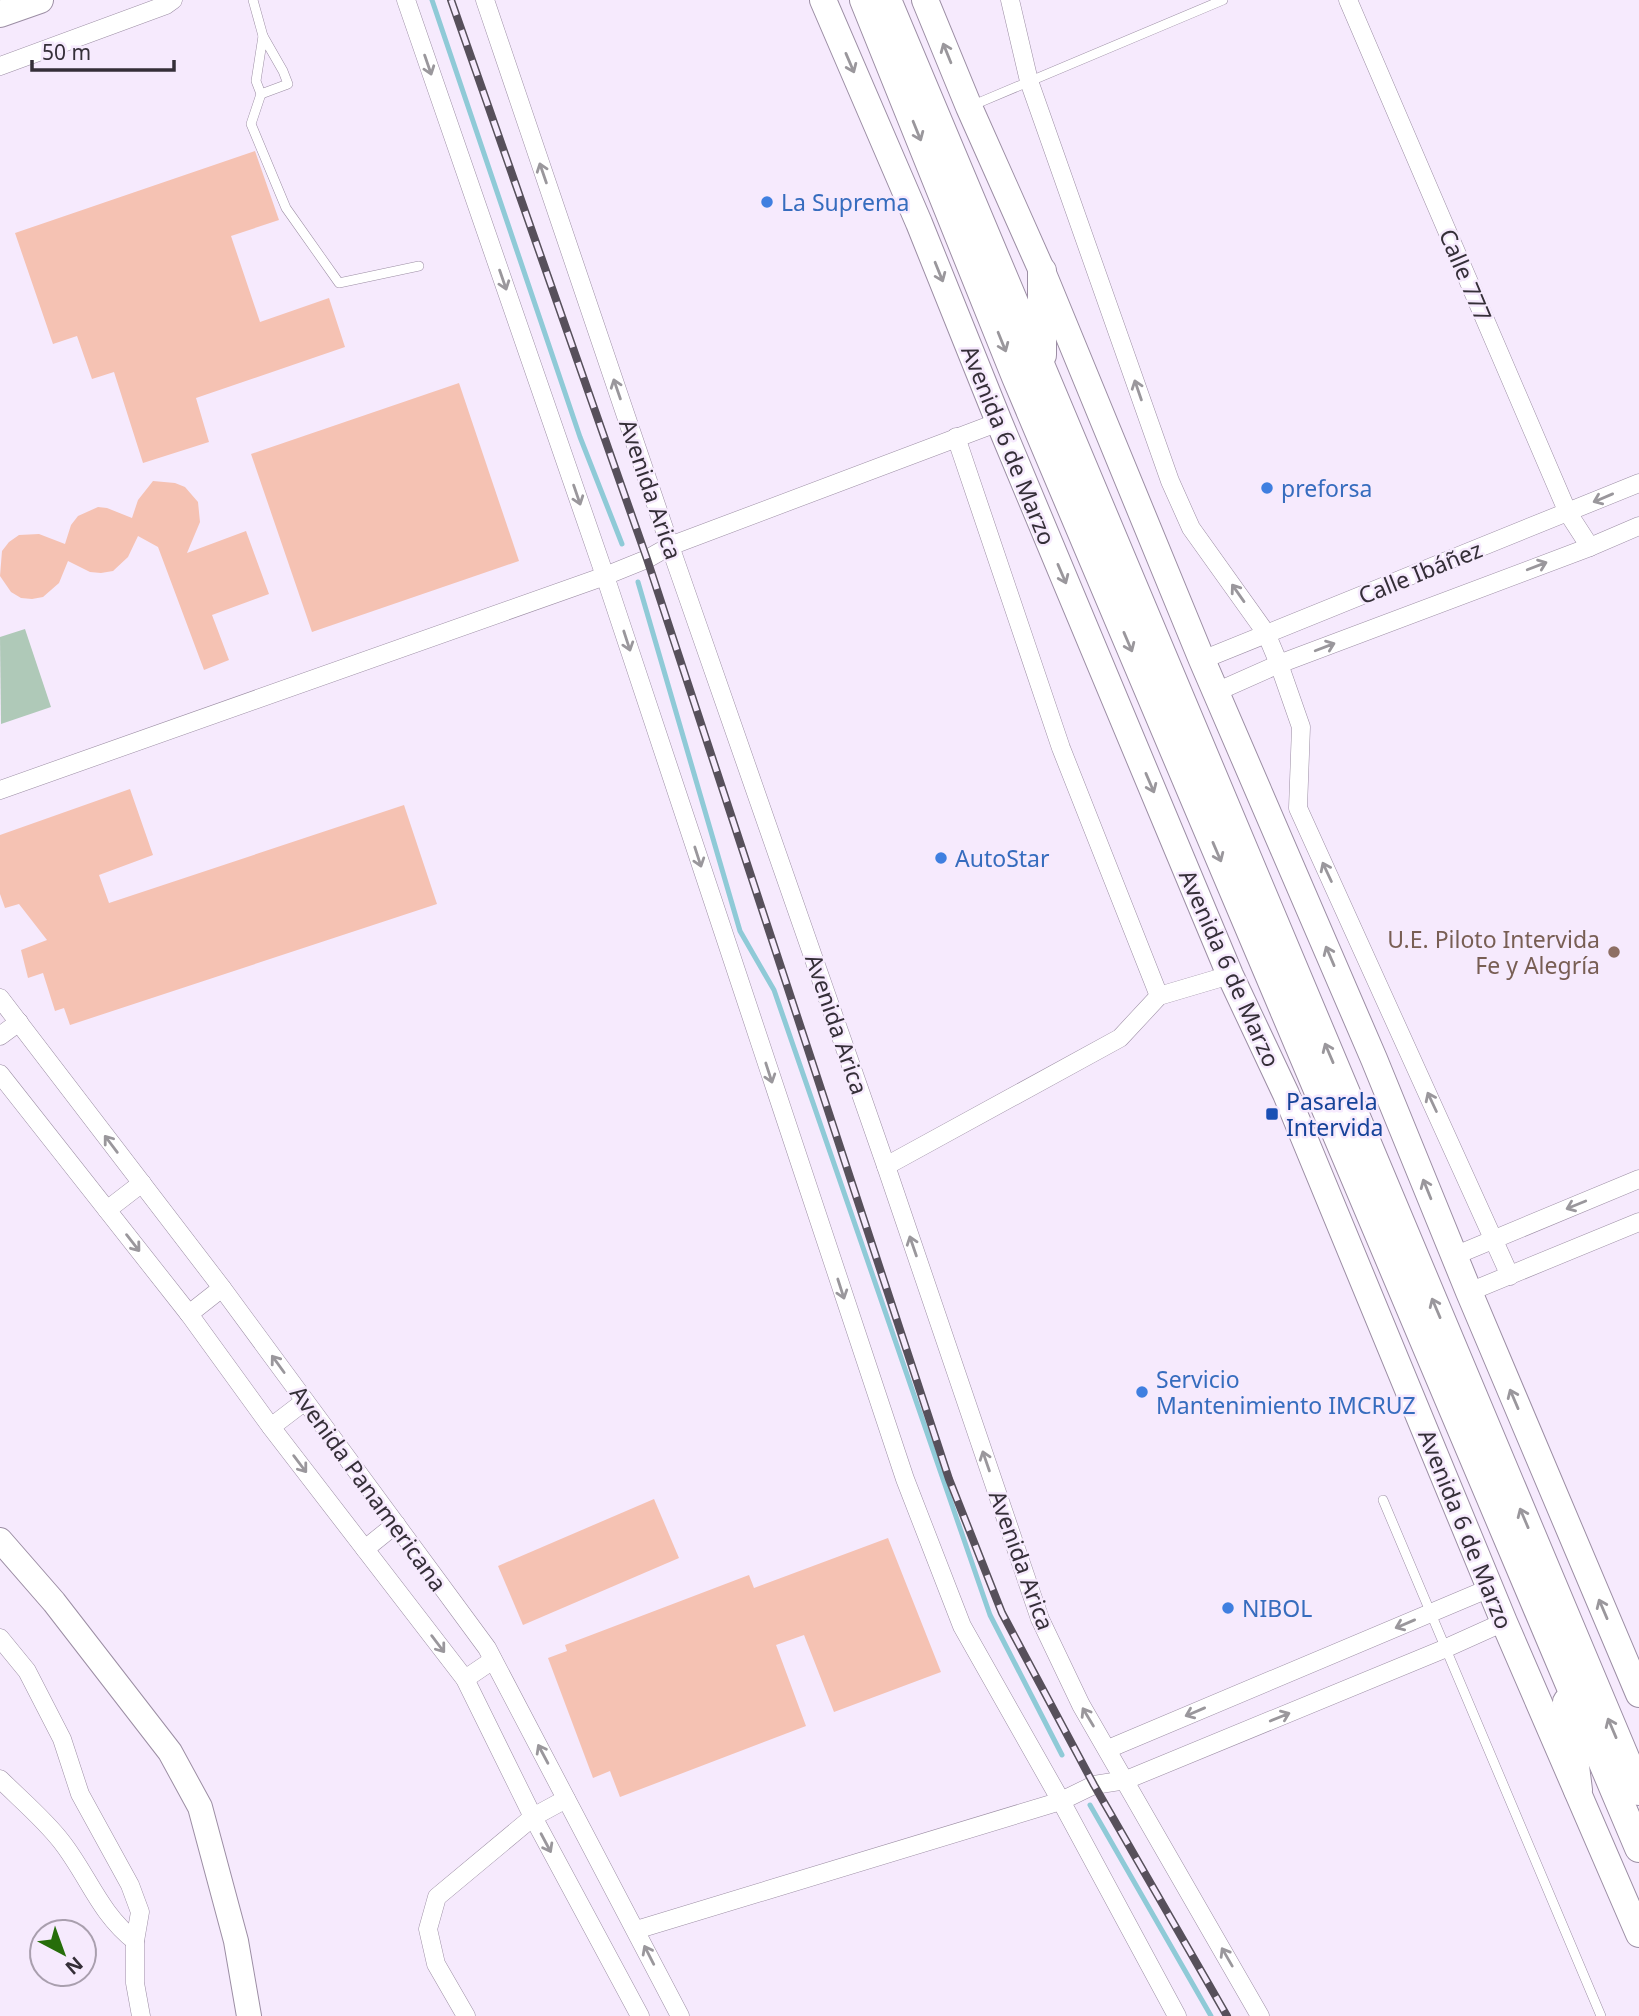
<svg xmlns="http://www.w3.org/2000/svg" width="1639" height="2016" font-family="'Noto Sans',sans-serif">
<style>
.green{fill:#afc9b8}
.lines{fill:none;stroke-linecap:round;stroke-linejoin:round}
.stream{stroke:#8fcad7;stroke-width:5}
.building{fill:#f5c2b3}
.service-casing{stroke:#9c8ea4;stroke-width:10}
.minor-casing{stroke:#9c8ea4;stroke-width:19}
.secondary-casing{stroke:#9c8ea4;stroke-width:26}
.primary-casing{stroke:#9c8ea4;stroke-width:28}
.trunk-casing{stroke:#9c8ea4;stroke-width:30}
.service{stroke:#fff;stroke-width:9}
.minor{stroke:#fff;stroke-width:18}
.secondary{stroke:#fff;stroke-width:24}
.primary{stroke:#fff;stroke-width:26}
.trunk{stroke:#fff;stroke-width:28}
.rail-casing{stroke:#57505b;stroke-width:8}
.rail{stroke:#f6eafd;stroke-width:5;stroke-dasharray:16;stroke-linecap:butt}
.oneway{stroke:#9a979c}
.shop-dot{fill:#3f7fe0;stroke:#f6eafd;stroke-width:2.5}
.education-dot{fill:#8d6e63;stroke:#f6eafd;stroke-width:2.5}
.transit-dot{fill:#1a4fb4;stroke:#f6eafd;stroke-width:2.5}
.labels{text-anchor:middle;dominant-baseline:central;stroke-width:5;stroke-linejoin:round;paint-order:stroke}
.shop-label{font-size:23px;fill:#366cbe;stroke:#f6eafd;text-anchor:start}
.street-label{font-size:23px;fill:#352f38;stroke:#f6eafd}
.education-label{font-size:23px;fill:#785e54;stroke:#f6eafd;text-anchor:end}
.transit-label{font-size:23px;fill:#164399;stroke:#f6eafd;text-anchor:start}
</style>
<rect width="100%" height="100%" fill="#f6eafd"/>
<path class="green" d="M25,629l26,78 -50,17 -1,-87z"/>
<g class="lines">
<g class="stream">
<path d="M432,0l148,437 42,107"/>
<path d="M638,582l102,349 34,59 216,625 72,140"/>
<path d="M1090,1805l121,211"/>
</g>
</g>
<g class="building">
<path d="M255,151l24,69 -48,16 29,86 69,-24 16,49 -149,51 13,44 -66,21 -29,-91 -22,7 -15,-43 -24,8 -38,-111z"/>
<path d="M459,383l60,178 -207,71 -61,-178z"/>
<path d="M153,481l22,2 10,4 13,15 2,20 -13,31 59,-22 23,63 -57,21 17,45 -25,10 -46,-123 -20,-11 -10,21 -15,14 -12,2 -11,-1 -22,-11 -9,22 -16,14 -11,2 -11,-1 -10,-6 -11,-16 2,-25 7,-9 10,-7 20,-1 26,10 6,-19 7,-9 20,-9 9,1 25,10 6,-18z"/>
<path d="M130,789l23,66 -54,20 10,28 295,-98 33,99 -367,121 -6,-17 -9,3 -12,-38 -15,5 -7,-28 26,-10 -28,-36 -14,4 -5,-14v-59z"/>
<path d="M654,1499l25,59 -156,67 -25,-59z"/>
<path d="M888,1538l53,134 -107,40 -30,-77 -28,10 30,81 -186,71 -10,-26 -17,7 -45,-120 19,-7 -2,-6 184,-70 5,13z"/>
</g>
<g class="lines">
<g class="service-casing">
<g id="service">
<path d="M253,0l10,36"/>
<path d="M263,36l20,35 5,13 -27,10 -5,-13z"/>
<path d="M261,94l-10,30 35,84 53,75 80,-17"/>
<path d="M971,106l252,-106"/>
<path d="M1383,1500l218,516"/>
</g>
</g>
<g class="minor-casing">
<g id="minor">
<path d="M406,0l199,576 300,903 57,147 99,175 116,215"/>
<path d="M485,0l185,546 216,620 154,453 41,86 179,311"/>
<path d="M1010,0l19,81 141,400 21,47 75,105 13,31 22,63 -3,81 212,468"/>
<path d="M1348,0l220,513 22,34"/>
<path d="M0,66l166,-61 7,-5"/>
<path d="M956,437l105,311 98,248"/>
<path d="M1202,660l437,-177"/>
<path d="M1216,692l63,-28 311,-117 49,-21"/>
<path d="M0,790l605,-214 42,-17 23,-13 329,-124"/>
<path d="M0,998l222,290 265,360 193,368"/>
<path d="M0,1036l19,-14"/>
<path d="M0,1074l189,240 82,113 194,252 68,138 107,199"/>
<path d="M886,1166l234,-128 39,-42 71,-21"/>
<path d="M107,1210l35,-27"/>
<path d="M1454,1256l185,-77"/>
<path d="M1469,1292l170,-70"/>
<path d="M189,1314l33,-26"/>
<path d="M271,1427l34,-26"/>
<path d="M365,1549l31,-25"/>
<path d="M0,1638l27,33 35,68 18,55 50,91 10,27 -5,29v42l6,33"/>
<path d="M465,1679l28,-19"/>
<path d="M1108,1749l382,-161"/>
<path d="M0,1779c20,20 44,40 61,62 27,34 38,72 74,100"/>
<path d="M636,1930l425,-129 33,-16 32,-5 318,-131 60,-27"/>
<path d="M466,2016l-30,-52 -8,-35 9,-32 96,-80 33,-18"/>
</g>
</g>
<g class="secondary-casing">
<path id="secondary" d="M0,1540l54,62 116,150 30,55 36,134 13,75"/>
</g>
<g class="primary-casing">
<g id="primary">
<path d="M823,0l96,223 80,199 231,553 56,119 218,528 135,312"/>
<path d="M925,0l44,107 73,164 160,389 172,399 95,233 170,402"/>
<path d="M0,14l40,-14"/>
</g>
</g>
<g class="trunk-casing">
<g id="trunk">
<path d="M864,0l152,377 623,1471"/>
<path d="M887,0l752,1791"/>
<path d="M1042,271v84"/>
<path d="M1567,1702l11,88"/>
</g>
</g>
<use href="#service" class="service"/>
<use href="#minor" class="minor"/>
<use href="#secondary" class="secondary"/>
<use href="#primary" class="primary"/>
<use href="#trunk" class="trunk"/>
<g class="rail-casing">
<path id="rail" d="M451,0l196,559 302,920 53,134 92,172 133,231"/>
</g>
<use href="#rail" class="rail"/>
</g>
<defs><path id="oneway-shaft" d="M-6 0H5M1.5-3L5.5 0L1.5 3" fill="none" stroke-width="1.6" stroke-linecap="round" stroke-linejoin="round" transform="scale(1.75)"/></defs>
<g class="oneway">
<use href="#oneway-shaft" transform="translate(947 53) rotate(-112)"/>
<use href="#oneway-shaft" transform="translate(850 63) rotate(67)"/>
<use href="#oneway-shaft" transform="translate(428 65) rotate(71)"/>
<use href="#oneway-shaft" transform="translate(917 131) rotate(68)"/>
<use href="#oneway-shaft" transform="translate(543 173) rotate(-109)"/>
<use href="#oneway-shaft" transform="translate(939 272) rotate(68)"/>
<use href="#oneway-shaft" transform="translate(503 280) rotate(71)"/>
<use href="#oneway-shaft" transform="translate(1002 342) rotate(68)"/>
<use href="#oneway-shaft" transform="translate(617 389) rotate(-109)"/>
<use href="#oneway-shaft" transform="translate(1138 390) rotate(-109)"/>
<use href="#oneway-shaft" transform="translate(577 495) rotate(71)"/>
<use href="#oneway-shaft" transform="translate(1603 498) rotate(157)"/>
<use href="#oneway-shaft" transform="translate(1537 566) rotate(-21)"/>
<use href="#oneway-shaft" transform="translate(1062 574) rotate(67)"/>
<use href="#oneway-shaft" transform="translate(1238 593) rotate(-125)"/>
<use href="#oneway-shaft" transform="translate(627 641) rotate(72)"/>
<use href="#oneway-shaft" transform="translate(1128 642) rotate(67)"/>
<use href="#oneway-shaft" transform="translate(1325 647) rotate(-21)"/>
<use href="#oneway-shaft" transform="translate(1150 783) rotate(67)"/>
<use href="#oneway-shaft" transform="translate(1217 852) rotate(67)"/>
<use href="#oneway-shaft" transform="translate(698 857) rotate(72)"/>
<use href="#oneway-shaft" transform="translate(1327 872) rotate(-115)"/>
<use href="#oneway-shaft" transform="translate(1330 956) rotate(-113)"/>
<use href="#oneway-shaft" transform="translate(1329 1053) rotate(-113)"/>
<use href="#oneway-shaft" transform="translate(769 1073) rotate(72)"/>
<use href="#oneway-shaft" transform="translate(1432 1102) rotate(-115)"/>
<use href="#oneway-shaft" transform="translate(111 1144) rotate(-127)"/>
<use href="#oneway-shaft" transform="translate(1427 1189) rotate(-112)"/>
<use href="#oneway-shaft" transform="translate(1576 1205) rotate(158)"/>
<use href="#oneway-shaft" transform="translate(133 1243) rotate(52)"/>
<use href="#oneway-shaft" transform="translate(913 1246) rotate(-109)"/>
<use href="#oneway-shaft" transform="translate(841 1289) rotate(72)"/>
<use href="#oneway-shaft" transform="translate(1436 1308) rotate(-113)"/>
<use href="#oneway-shaft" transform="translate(278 1364) rotate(-126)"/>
<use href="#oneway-shaft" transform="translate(1514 1399) rotate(-113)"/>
<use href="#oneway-shaft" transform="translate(986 1461) rotate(-109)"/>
<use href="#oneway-shaft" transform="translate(300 1464) rotate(53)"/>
<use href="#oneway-shaft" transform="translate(1524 1518) rotate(-113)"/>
<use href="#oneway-shaft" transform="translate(1603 1609) rotate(-113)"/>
<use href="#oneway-shaft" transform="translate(1405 1624) rotate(157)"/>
<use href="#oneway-shaft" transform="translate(438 1644) rotate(53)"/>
<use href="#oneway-shaft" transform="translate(1195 1712) rotate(157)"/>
<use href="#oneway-shaft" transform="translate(1088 1717) rotate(-121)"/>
<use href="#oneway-shaft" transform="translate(1280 1717) rotate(-22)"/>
<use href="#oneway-shaft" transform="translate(1612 1728) rotate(-113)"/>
<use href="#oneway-shaft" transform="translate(543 1754) rotate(-118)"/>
<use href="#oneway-shaft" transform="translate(546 1843) rotate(62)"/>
<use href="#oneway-shaft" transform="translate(649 1955) rotate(-117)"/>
<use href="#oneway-shaft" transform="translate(1227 1957) rotate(-120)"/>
</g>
<g class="shop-dot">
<circle cx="767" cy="202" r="7"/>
<circle cx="1267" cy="488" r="7"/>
<circle cx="941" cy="858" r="7"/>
<circle cx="1142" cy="1392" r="7"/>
<circle cx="1228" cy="1608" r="7"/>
</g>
<circle class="education-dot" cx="1614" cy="952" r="7"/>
<rect class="transit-dot" x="1265" y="1107" width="14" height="14" rx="3.5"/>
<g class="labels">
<g class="shop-label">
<text x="781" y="202">La Suprema</text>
<text x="1281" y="488">preforsa</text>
<text x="955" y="858">AutoStar</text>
<text x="1156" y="1379">Servicio<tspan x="1156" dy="26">Mantenimiento IMCRUZ</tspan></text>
<text x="1242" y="1608">NIBOL</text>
</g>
<g class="street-label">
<text transform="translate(1466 275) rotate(67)">Calle 777</text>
<text transform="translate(1009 445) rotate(68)">Avenida 6 de Marzo</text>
<text transform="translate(651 489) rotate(71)">Avenida Arica</text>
<text transform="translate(1420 572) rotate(-22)">Calle Ibáñez</text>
<text transform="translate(1230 968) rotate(66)">Avenida 6 de Marzo</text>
<text transform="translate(837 1024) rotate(71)">Avenida Arica</text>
<text transform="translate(369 1488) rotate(54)">Avenida Panamericana</text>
<text transform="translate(1466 1529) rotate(68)">Avenida 6 de Marzo</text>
<text transform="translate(1022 1560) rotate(70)">Avenida Arica</text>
</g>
<g class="education-label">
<text x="1600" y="939">U.E. Piloto Intervida<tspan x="1600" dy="26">Fe y Alegría</tspan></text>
</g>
<g class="transit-label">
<text x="1286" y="1101">Pasarela<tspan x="1286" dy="26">Intervida</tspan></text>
</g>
</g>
<g transform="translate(63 1953) rotate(139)"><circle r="33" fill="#f6eafd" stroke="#a99fae" stroke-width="2"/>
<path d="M0-5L12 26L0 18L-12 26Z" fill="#266d0a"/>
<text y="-10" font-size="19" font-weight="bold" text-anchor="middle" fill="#352f38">N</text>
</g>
<path d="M32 60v10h142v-10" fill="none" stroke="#352f38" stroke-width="3.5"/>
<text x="42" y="60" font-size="21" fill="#352f38" stroke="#f6eafd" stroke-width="5" paint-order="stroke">50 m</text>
</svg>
